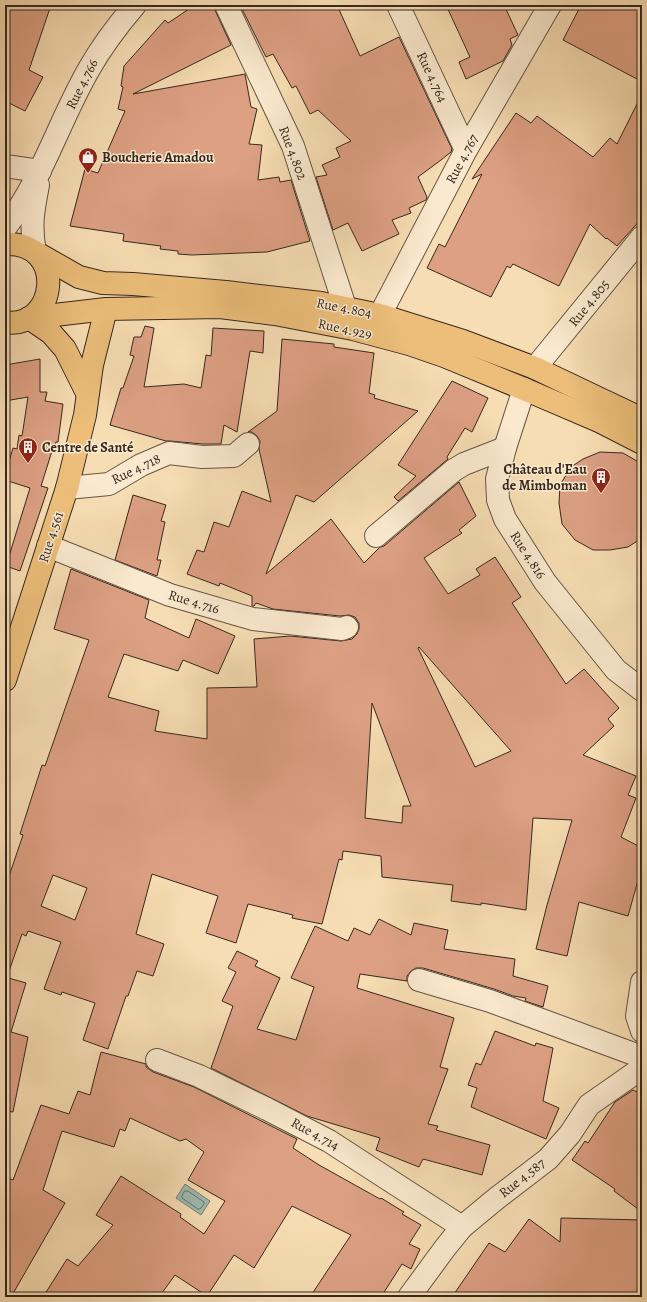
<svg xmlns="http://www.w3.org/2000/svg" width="647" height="1302" font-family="Alegreya,serif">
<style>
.water{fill:#9ebbb1;stroke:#748077}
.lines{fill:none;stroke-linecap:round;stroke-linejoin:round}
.shore{stroke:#6a7268;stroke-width:1}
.building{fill:#dda083;stroke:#362820;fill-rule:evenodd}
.minor-casing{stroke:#665545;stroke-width:24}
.major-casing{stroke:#362820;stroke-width:24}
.minor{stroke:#fae9ce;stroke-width:22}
.major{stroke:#ecbe7a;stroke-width:22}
.labels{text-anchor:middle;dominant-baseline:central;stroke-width:3;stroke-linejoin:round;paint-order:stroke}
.street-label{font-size:14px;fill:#362820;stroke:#fae9ce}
.poi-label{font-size:14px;font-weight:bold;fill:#362820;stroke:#fae9ce;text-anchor:start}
</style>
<rect width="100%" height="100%" fill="#f7ddb3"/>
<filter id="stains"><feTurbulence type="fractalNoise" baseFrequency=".005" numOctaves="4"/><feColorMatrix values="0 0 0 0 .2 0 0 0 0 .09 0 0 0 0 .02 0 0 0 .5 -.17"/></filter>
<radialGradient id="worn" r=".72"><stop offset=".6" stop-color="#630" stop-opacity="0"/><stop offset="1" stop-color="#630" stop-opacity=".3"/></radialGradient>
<path class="water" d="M185,1184l25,17 -9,14 -25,-17z"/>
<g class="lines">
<path class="shore" d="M185,1191h3l16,11v2l-4,5h-2l-16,-11v-2z"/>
</g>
<g class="building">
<path d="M5,5h46l-22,65 14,7 -18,34 -20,-10z"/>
<path d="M195,5h19l1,5 16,35 -98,49 112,-20 6,33 6,2 -8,35 13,1 -4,35 21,-3 1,5 11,-2 19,61 -43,11 -75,3 -14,-1v-3l-18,-2 1,-3 -38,-5 1,-7 -54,-8 15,-57 13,4 27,-62 -7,-2 5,-22 -2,-1 3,-20 41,-46 3,3z"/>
<path d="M240,5h97l23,51 39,-19 53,112 -1,3 -10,8 -23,17 9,20 -1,3 -17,8 2,5 -19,7 7,14 -37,17 -14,-28 -15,7 -17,-53 11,-2 -5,-10 18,-8 -4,-9 15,-7 -33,-31 -8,4 -14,-28 -4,2 -19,-34 -7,3z"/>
<path d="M446,5h58l14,30 -8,4 2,6 -9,16 -37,18 -7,-17 11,-5z"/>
<path d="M581,5h61v63l-5,11 -74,-39z"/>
<path d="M642,94v124l-25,28 -10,-8 -1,1 -16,-15 -31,62 -46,-22 -3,4 -3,-2 -16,31 -64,-29 12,-24 6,3 37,-73 -10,5 44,-66 15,10 6,-7 56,41 17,-19 7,6z"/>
<path d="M145,326l9,2 -10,59 40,-3 17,4 5,-33 5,1 2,-28 51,3 -1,22 -13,-2 -13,81 -13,-7 -3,19h-18l-33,-3h-4l-56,-16 11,-37h2l11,-32 -4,-1 4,-18h7z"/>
<path d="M282,339l52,5v3l40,6 -5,40 6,2 -1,3 44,13 -104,91 -18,-7 -30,79 65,-55 33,44 16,-16 4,-1 75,-64 17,34 -17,14 3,3 -38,25 24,36 32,-19 -4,-6 19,-12 26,40 -9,6 54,81 18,-15 35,39 -11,11 6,7 -31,29 53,21 -8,19 8,3 -15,39 21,11v18l-14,50 -49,-14 -12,54 -31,-7 11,-44 25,-85 -39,-2 -7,92 -45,-7v2l-30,-4 2,-16 -71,-8 -1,-21 -38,-5 -1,9 -3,-1 -17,65 -30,-6 1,-3 -45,-11 -12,39 -30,-10 12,-37 -66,-22 -16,60 28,10 -11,32 -16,-5 -9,25h-2l-18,53 -25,-9 12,-37 -33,-11 -1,3 -17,-6 17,-47 -33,-11 -2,5 -4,-2 -14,40h-3v-86l18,-53 -3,-1 22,-69 3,1 44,-126 -35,-11 17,-60 78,31 -4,18 44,20 7,-19 39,17 -17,38 -35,-14 -5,11 -54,-17 -16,43 51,14 -4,20 52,8v-51l50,-1 -3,-48 36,-3 51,5 11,-2 5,-5 2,-5v-6l-4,-6 -6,-2 -9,1 -67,-7 -17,-6 -2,3h-2v-10l-32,-13 -1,3 -32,-12 10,-24 7,2 10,-30 15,5 13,-36 29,11 -12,-53 1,-8 -3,-5 -5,-4h-4l29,-21zM419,647l92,104 -36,16 -57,-119zM372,703l39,103h-8l-1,17 -37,-5zM53,875l34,13 -12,32 -34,-14z"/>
<path d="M40,359v33h7l-2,9 18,3 -5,38h-2l-3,9h-1l-11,35 7,2 -28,83 -14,-5 24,-78 -25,-8v-5l8,-27 4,1 2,-14 3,1 6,-39 -23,4v-36z"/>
<path d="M452,381l36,17 -16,34 -7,-4 -18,29 1,2 -50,42 -4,-4 22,-21 -18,-11z"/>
<path d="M600,452l23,1 19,11v74l-14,9 -18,3h-17l-18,-10 -13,-16 -3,-21 1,-18 11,-18 12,-8z"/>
<path d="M133,495l33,10 -5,16 4,1 -8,38h4l-4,16 -42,-16z"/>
<path d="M379,919l32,16 3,-12 34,7 -4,19 71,10 -2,17 35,10 -5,21 -18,-6 1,-3 -13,-2 -19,-7 -71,-21h-7l-5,3 -4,5v5l-47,-7 -3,14 97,30 -14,49 8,2 -20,55 10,2 -2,4 54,15 -8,30 -59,-16 -4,8 -43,-17 4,-12 -73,-22 -96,-48 22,-62 -11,-5 14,-29 -8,-4 9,-17 21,10 -3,5 25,12 -23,51 39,11 18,-53 -23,-9 24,-52 33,15 6,-13 16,7z"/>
<path d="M5,977l21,6 -15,49 17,5 -15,75 -8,-1z"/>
<path d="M495,1031l40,15 1,-3 17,5 -10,53 16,7 -13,31 -75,-32 6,-19 -9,-3 8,-22 5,2z"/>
<path d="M101,1052l45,12v3l7,5 41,15 103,52 -4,9 26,17 61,34 1,-1 23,14 -2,2 19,11 -12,19 11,5 -9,20 -9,-5 -21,33h-71l41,-62 -59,-29 -38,62 -20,-13 -27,41 -32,-21 -16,22h-116l24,-38 11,7 35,-41 -17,-10 25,-39 60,38 -1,3 24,17 21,-33 -37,-21 16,-28 -18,-13 -6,2 -50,-23 -5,13 -5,-2 -6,18 -52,-16 -19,59 22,13 -54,94h-6v-120l8,3 28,-75 28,9 9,-23 12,4z"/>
<path d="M633,1090l9,4v118l-28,-21 1,-2 -43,-29 13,-19 3,2 27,-41z"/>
<path d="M561,1218l81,2v77h-55l-72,-4 -3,4h-60l37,-54 16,9 24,-33 31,23z"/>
</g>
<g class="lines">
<g class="minor-casing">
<g id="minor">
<path d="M226,5l67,141 52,161"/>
<path d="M398,5l68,145"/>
<path d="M5,166l35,5"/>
<path d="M5,228c37,-48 54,-107 84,-159 13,-23 29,-44 46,-64"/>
<path d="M35,252c-5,-26 -2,-41 3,-67"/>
<path d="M380,315l86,-165 84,-145"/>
<path d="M535,368l107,-131"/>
<path d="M524,389l-19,59 -8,31 1,21 7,19 40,63 71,88 26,20"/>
<path d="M67,488l42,-4 32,-19 28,-12 33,4 32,-1 14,-12"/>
<path d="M376,536l78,-66 10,-6 41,-16"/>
<path d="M48,546l122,49 83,24 89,10 5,-2"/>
<path d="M419,980l71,21 152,56"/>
<path d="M642,982l-5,34 5,15"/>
<path d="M157,1060l42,16 68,33 62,32 133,86"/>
<path d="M409,1297l36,-49 17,-21 35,-29 51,-39 22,-25 19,-29 53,-37"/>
</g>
</g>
<g class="major-casing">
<g id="major">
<path d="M5,244c63,-3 52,87 0,78"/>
<path d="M35,252l44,25 24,6 30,1 93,8 95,11 59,12 83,26 72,27 107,51"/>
<path d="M29,318l77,-9 114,-2 55,7 78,15 56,15 35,12 80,33 77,33 41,21"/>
<path d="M29,318l22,15 14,16 22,44"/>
<path d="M5,680l62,-192 18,-73 7,-50 14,-56"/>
</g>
</g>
<use href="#minor" class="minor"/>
<use href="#major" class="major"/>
</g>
<defs>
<g id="shop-pin" transform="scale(1)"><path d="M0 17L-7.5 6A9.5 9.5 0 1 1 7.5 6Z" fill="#8f2418" stroke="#fae9ce"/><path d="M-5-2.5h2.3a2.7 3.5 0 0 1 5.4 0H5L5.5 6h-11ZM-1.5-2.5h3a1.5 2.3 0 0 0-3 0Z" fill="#fff"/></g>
<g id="building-pin" transform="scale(1)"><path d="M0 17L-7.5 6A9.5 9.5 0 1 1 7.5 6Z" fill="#8f2418" stroke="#fae9ce"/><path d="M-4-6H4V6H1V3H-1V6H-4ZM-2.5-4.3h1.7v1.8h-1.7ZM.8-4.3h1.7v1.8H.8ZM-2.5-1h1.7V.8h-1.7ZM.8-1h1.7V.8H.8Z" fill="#fff"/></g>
</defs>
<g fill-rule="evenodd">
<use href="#shop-pin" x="88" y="157"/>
<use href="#building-pin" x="28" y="447"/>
<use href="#building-pin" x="601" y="477"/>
</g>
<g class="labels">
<g class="street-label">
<text transform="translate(432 77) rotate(65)">Rue 4.764</text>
<text transform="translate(82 84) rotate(-63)">Rue 4.766</text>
<text transform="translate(293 153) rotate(69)">Rue 4.802</text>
<text transform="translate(462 159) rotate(-62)">Rue 4.767</text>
<text transform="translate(589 303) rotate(-51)">Rue 4.805</text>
<text transform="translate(344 308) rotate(11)">Rue 4.804</text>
<text transform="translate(345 329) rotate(12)">Rue 4.929</text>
<text transform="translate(136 469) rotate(-26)">Rue 4.718</text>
<text transform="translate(51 537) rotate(-72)">Rue 4.561</text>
<text transform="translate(528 555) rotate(57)">Rue 4.816</text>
<text transform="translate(194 602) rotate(17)">Rue 4.716</text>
<text transform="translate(315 1134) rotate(29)">Rue 4.714</text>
<text transform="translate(522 1178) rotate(-38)">Rue 4.587</text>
</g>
<g class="poi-label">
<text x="102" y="157">Boucherie Amadou</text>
<text x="42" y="447">Centre de Santé</text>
<text x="587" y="469" text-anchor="end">Château d'Eau<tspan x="587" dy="16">de Mimboman</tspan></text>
</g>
</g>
<rect width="647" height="1302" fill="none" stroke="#f7ddb3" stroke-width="20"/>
<rect x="6" y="6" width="635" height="1290" fill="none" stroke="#362820" stroke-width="2"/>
<rect x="10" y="10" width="627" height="1282" fill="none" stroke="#362820"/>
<rect width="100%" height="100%" filter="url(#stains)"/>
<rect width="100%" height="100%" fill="url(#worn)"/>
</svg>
